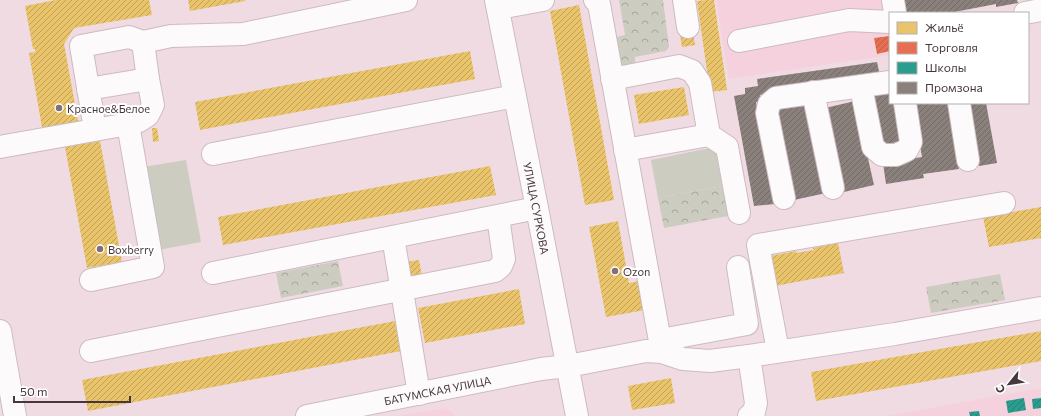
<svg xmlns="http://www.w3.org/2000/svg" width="1041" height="416" font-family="Commissioner,sans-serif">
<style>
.built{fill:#f4d1dc}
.grass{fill:#ccccc1}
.park{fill:url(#park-crowns)}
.homes{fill:url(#homes-hatch)}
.shops{fill:url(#shops-hatch)}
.schools{fill:url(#schools-hatch)}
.industry{fill:url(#industry-hatch)}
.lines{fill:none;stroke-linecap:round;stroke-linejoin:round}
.minor-casing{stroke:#ccbbc0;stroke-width:24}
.minor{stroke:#fdfafb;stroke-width:22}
.poi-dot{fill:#827076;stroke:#fff;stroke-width:1.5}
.labels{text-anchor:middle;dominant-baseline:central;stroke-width:4;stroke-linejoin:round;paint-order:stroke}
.poi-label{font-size:11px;fill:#46373c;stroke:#fff;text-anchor:start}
.street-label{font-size:11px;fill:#46373c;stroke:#fff}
</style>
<defs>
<pattern id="park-crowns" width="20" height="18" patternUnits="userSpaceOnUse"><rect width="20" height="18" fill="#ccccc1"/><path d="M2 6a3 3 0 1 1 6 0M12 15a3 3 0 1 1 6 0" fill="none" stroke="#a7a69e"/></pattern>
<pattern id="homes-hatch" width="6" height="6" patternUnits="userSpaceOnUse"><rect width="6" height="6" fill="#e9c46a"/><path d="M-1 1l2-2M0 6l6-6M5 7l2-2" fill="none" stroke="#bfa058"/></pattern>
<pattern id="shops-hatch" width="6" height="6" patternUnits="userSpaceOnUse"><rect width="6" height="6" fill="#e76f51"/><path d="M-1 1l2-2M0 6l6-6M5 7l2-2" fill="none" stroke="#bd5c44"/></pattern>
<pattern id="schools-hatch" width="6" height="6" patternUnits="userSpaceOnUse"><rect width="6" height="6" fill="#2a9d8f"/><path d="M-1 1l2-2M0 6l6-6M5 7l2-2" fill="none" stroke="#268176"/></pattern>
<pattern id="industry-hatch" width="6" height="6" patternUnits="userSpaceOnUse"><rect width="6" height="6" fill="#8a817c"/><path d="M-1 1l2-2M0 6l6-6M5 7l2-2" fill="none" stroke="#736a67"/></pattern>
</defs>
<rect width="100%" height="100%" fill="#f1dbe2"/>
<g class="built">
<path d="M716,0h168l6,36v19l-161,24z"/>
<path d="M1041,388v28h-155z"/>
<path d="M447,408l8,8h-57z"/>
</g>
<g class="grass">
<path d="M715,147l7,39 -64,12 -7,-38z"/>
<path d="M186,160l15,82 -43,8 -15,-83z"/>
</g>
<g class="park">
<path d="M619,0h44l6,47 -3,4 -31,6v8l-14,2 -6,-26 2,-4 8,-2z"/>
<path d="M722,186l6,30 -64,12 -6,-30z"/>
<path d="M338,261l5,25 -62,12 -5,-25z"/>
<path d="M1000,274l5,26 -74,13 -5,-26z"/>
</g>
<g class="homes">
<path d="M56,0h93l3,15 -78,13 -10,16 15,82 -36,7 -14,-80 6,-1v-3h-2l-8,-43z"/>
<path d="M188,0h57v1l-55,10z"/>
<path d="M707,0h7l13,90 -17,2 -13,-91z"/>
<path d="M579,5l35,195 -29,5 -35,-194z"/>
<path d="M693,33l2,12 -13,2 -2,-12z"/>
<path d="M470,51l5,28 -275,51 -5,-28z"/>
<path d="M684,87l5,28 -50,9 -5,-29z"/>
<path d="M152,128h5l2,13 -6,1z"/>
<path d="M100,141l22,121 -35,6 -22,-121z"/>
<path d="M490,166l6,29 -273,50 -5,-28z"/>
<path d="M1041,207v31l-52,9 -6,-30z"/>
<path d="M618,221l11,62 11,-2 5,29 -39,7 -17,-90z"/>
<path d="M838,243l6,30 -69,13 -5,-30 26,-5v2l18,-3 -1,-2z"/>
<path d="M419,260l4,22 -14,2 -4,-22z"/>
<path d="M519,289l6,35 -100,19 -7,-35z"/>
<path d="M395,321l6,30 -313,60 -6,-31z"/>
<path d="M1041,331v30l-225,40 -5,-29z"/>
<path d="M671,378l4,25 -43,7 -4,-24z"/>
</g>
<path class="shops" d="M890,36v15l-13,3 -3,-16z"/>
<g class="schools">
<path d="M1024,398l2,12 -18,3 -2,-12z"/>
<path d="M1041,398v10l-8,1 -1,-10z"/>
<path d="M979,411l1,5h-10l-1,-4z"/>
</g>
<g class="industry">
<path d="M900,0h117l1,3 -22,4v-3l-47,9h-47z"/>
<path d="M877,62l3,14 -120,19 1,6 -5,1 19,102 -21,2 -20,-110 11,-2v-6l13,-2 -1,-7z"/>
<path d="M890,93v10h7l7,38 -23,4 -9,-49z"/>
<path d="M806,101l20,92 -32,7 -18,-92z"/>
<path d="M855,101l19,84 -30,7 -19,-84z"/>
<path d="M913,103h35l11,66 -36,5 1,4 -38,6 -3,-21 39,-6z"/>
<path d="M968,103h18l11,60 -18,3z"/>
</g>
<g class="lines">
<g class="minor-casing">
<g id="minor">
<path id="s1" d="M496,0l41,208 40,208"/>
<path d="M595,0l4,4 63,348"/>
<path d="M684,0l4,27"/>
<path d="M893,0l2,13"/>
<path d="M498,8l45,-8"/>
<path d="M1025,13l16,-3"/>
<path d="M739,41l110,-21 41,2"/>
<path d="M612,79l67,-13 13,5 8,12 9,52 -84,15"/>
<path d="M861,87l12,60 9,8h14l11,-5 4,-8 -6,-39"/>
<path d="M88,89l60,-10"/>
<path d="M813,92l20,96"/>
<path d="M959,103l9,57"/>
<path d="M95,129l-14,-83 48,-9 14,5 28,-6 72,-2 163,-34"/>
<path d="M709,135l18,12 12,66"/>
<path d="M0,147l128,-23 11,-3 9,-6 5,-10 -5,-26 -5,-37"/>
<path d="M213,154l302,-58"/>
<path d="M784,198l-17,-85 2,-9 7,-6 114,-16"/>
<path d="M393,237l26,157"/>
<path d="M213,273l324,-65"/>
<path d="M91,280l62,-13 -25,-143"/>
<path d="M0,331l15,85"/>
<path d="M661,340l86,-16 -9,-57"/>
<path d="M91,351l404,-80 6,-5 3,-7 -6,-42"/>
<path d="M778,351l-20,-106 246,-42"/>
<path d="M749,356l7,47 -2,9 -5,4"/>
<path id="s2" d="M307,416l234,-47 27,-3 78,-15 16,1 21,7 27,2 39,-5 146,-22 146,-26"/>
</g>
</g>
<use href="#minor" class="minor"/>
</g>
<g class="poi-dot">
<circle cx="59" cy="108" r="4"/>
<circle cx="100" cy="249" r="4"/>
<circle cx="615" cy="271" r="4"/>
</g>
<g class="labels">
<g class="poi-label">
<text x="67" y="108">Красное&amp;Белое</text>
<text x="108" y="249">Boxberry</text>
<text x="623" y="271">Ozon</text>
</g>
<g class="street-label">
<text stroke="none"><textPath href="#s1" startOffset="212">УЛИЦА СУРКОВА</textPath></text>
<text stroke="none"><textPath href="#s2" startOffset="133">БАТУМСКАЯ УЛИЦА</textPath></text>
</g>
</g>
<rect x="889" y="12" width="140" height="92" fill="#ffffff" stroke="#b5afb1"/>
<rect x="897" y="22" width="20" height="12" fill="#e9c46a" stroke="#b5afb1"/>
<text x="925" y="32" font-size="12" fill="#46373c">Жильё</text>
<rect x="897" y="42" width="20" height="12" fill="#e76f51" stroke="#b5afb1"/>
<text x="925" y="52" font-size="12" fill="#46373c">Торговля</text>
<rect x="897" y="62" width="20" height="12" fill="#2a9d8f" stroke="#b5afb1"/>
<text x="925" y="72" font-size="12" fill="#46373c">Школы</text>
<rect x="897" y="82" width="20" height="12" fill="#8a817c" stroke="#b5afb1"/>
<text x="925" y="92" font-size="12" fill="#46373c">Промзона</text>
<g transform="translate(1009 384) rotate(240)" stroke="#ffffff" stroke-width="3" paint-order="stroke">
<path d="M0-3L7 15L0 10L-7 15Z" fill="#46373c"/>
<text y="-6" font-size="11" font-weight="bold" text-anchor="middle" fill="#46373c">С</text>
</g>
<path d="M14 396v6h116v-6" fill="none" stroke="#46373c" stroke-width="2"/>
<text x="20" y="396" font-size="12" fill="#46373c" stroke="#ffffff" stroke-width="3" paint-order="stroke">50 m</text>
</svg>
